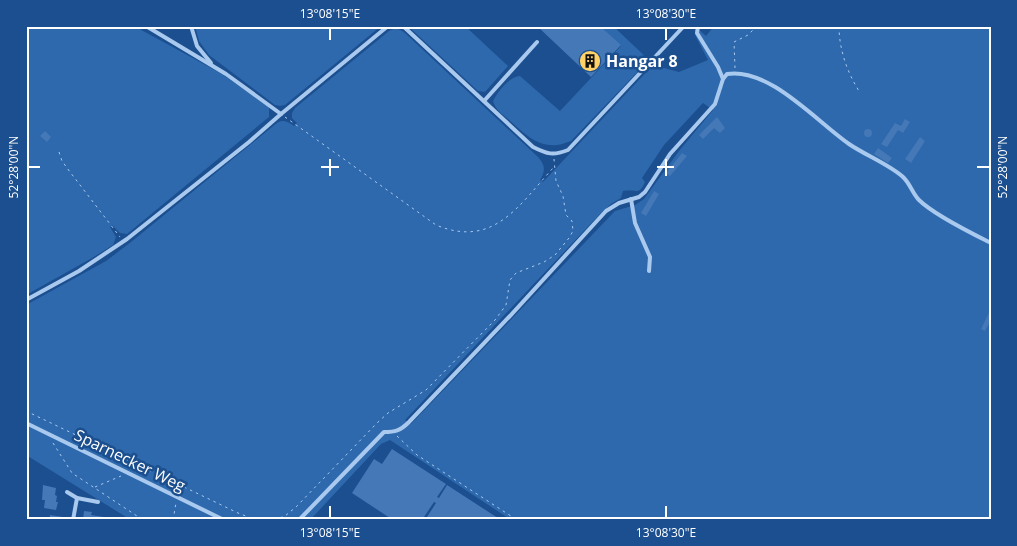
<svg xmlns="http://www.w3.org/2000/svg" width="1017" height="546" font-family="'Open Sans',sans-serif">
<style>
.green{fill:#2e69ad;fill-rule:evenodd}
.building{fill:#4478b7}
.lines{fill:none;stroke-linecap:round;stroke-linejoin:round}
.path{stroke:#a9c9ee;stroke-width:1;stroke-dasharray:2.5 4;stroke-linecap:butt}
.service{stroke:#a9c9ee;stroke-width:4}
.ticks{fill:none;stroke:#fff;stroke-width:2}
.labels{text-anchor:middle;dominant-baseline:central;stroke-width:5;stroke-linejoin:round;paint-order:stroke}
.poi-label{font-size:16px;font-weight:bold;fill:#fff;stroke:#1b4f8f;text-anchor:start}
.street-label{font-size:16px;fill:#fff;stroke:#1b4f8f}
.neatline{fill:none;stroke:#fff;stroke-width:2}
.ticks-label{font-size:12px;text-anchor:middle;fill:#fff}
</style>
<rect width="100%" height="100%" fill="#1b4f8f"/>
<g class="green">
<path d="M26,26h108l88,48 47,33v10l-142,117 -7,-1 -8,-8 -2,2 6,10 -3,8 -21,13 -66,37z"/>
<path d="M195,26h186l-96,79 -5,1 -5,-1 -66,-50 -10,-14z"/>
<path d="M408,26h57l43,40 -23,26 -7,-1z"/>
<path d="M600,26h13l36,34 -78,81c-28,12 -43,-4 -63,-22 -6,-5 -13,-10 -15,-18 5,-10 16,-24 27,-25l40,35 61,-65z"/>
<path d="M714,26h277v494h-480l-121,-80 -9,4 -71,76h-179l-105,-65v-150l80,-44 25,-19 146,-119c7,-4 11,-1 17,3l3,-3 -5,-5v-5l3,-5 94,-77c7,-4 11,-2 17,3l132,123c7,8 8,13 2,23l3,2 110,-117 26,7 29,-12 -13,-25 2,-7 9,8zM703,103l10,7 -34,41 -35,48 -9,6 -20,6 -204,213 -6,-4 195,-206 11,-10 10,-6 2,-7c13,-2 16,5 22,-9l-3,-4 22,-33z"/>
</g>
<g class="building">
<path d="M537,26h63l21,19 -30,32z"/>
<path d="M717,117l8,11 -5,5 -6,-5 -11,11 -4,-4z"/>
<path d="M905,119l5,3 -7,11 -5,-3 -11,17 -6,-3 14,-21 6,3z"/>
<circle cx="868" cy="133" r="4"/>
<path d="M45,131l6,6 -4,5 -7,-6z"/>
<path d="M920,137l5,4 -14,22 -6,-4z"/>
<path d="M878,148l14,10 -4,5 -14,-9z"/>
<path d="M682,153l5,3 -17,20 -4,-3z"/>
<path d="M654,191l5,3 -13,22 -5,-3z"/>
<path d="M991,309v11l-6,11 -4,-2z"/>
<path d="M392,449l54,35 -9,13 2,1 8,-13 54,35h-76l11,-17 -2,-1 -12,18h-29l-41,-27 22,-34 8,5z"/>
<path d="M43,485l13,3 -1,7 2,1 -1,6h2l-2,8 -12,-2 1,-8h-3z"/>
<path d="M84,511l8,1 -1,3 13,2 -1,3h-20z"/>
<path d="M50,515l13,2 -1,3h-13z"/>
</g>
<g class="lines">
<g class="path">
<path d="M839,26c0,23 8,46 20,65"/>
<path d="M735,68l-1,-26 14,-7 9,-9"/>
<path d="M285,117l151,108c58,24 83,-20 118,-58"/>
<path d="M59,152l3,9 8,11 50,65"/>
<path d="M26,411l212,102 18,7"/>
<path d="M397,436l20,19 100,65"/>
<path d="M53,443l19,30 71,47"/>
<path d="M95,487l26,-11"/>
<path d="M173,520l3,-17"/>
<path d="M274,520l11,-4 11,-9 81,-84 11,-10 38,-23 69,-70 11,-15 4,-25 6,-7 28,-11 11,-7 14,-17 4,-7 -1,-10 -6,-6 -3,-19 -7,-15 -2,-22"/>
</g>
<g class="service">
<path d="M146,26l80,48 55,40"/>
<path d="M191,26l6,20 14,17"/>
<path d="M403,26l130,121c14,7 20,9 35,3l116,-124"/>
<path d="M698,26l-1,7 21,34 5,12"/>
<path d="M484,101l53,-59"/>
<path d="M631,199l4,24 15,34 -1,14"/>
<path d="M26,300l53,-29 48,-32 122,-97 32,-28 107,-88"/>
<path d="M26,423l198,97"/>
<path d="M67,492l10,6"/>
<path d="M73,520l4,-22 21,4"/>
<path d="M299,520l85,-88c11,0 16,-1 25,-10l100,-105 97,-106 13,-8 20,-6 6,-5 25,-38 45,-50 8,-25 4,-5c42,-7 90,48 122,70 16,11 43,22 55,34 6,6 9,16 15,22 15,15 52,33 72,43"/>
</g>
</g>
<path class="ticks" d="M330,28v12M666,28v12M330,159v17M666,159v17M28,167h12M321,167h18M657,167h17M977,167h13M330,506v12M666,506v12"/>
<defs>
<g id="building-disc" transform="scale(1.125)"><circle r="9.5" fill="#ffd166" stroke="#1b4f8f"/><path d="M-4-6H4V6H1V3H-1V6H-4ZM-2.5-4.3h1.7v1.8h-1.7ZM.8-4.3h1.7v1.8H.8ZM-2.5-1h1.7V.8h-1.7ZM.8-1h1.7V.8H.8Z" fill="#111"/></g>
</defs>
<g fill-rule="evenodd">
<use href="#building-disc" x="590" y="61"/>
</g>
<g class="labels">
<g class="poi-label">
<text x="606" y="61">Hangar 8</text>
</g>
<g class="street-label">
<text transform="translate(130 460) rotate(26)">Sparnecker Weg</text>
</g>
</g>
<rect width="1017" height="546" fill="none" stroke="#1b4f8f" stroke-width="55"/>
<rect x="28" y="28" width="962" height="490" class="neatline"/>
<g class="ticks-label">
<text x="330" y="18">13°08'15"E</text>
<text x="666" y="18">13°08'30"E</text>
<text transform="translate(14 167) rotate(-90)" y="4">52°28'00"N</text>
<text transform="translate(1003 167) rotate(-90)" y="4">52°28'00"N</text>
<text x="330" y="537">13°08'15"E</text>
<text x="666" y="537">13°08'30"E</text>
</g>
</svg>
